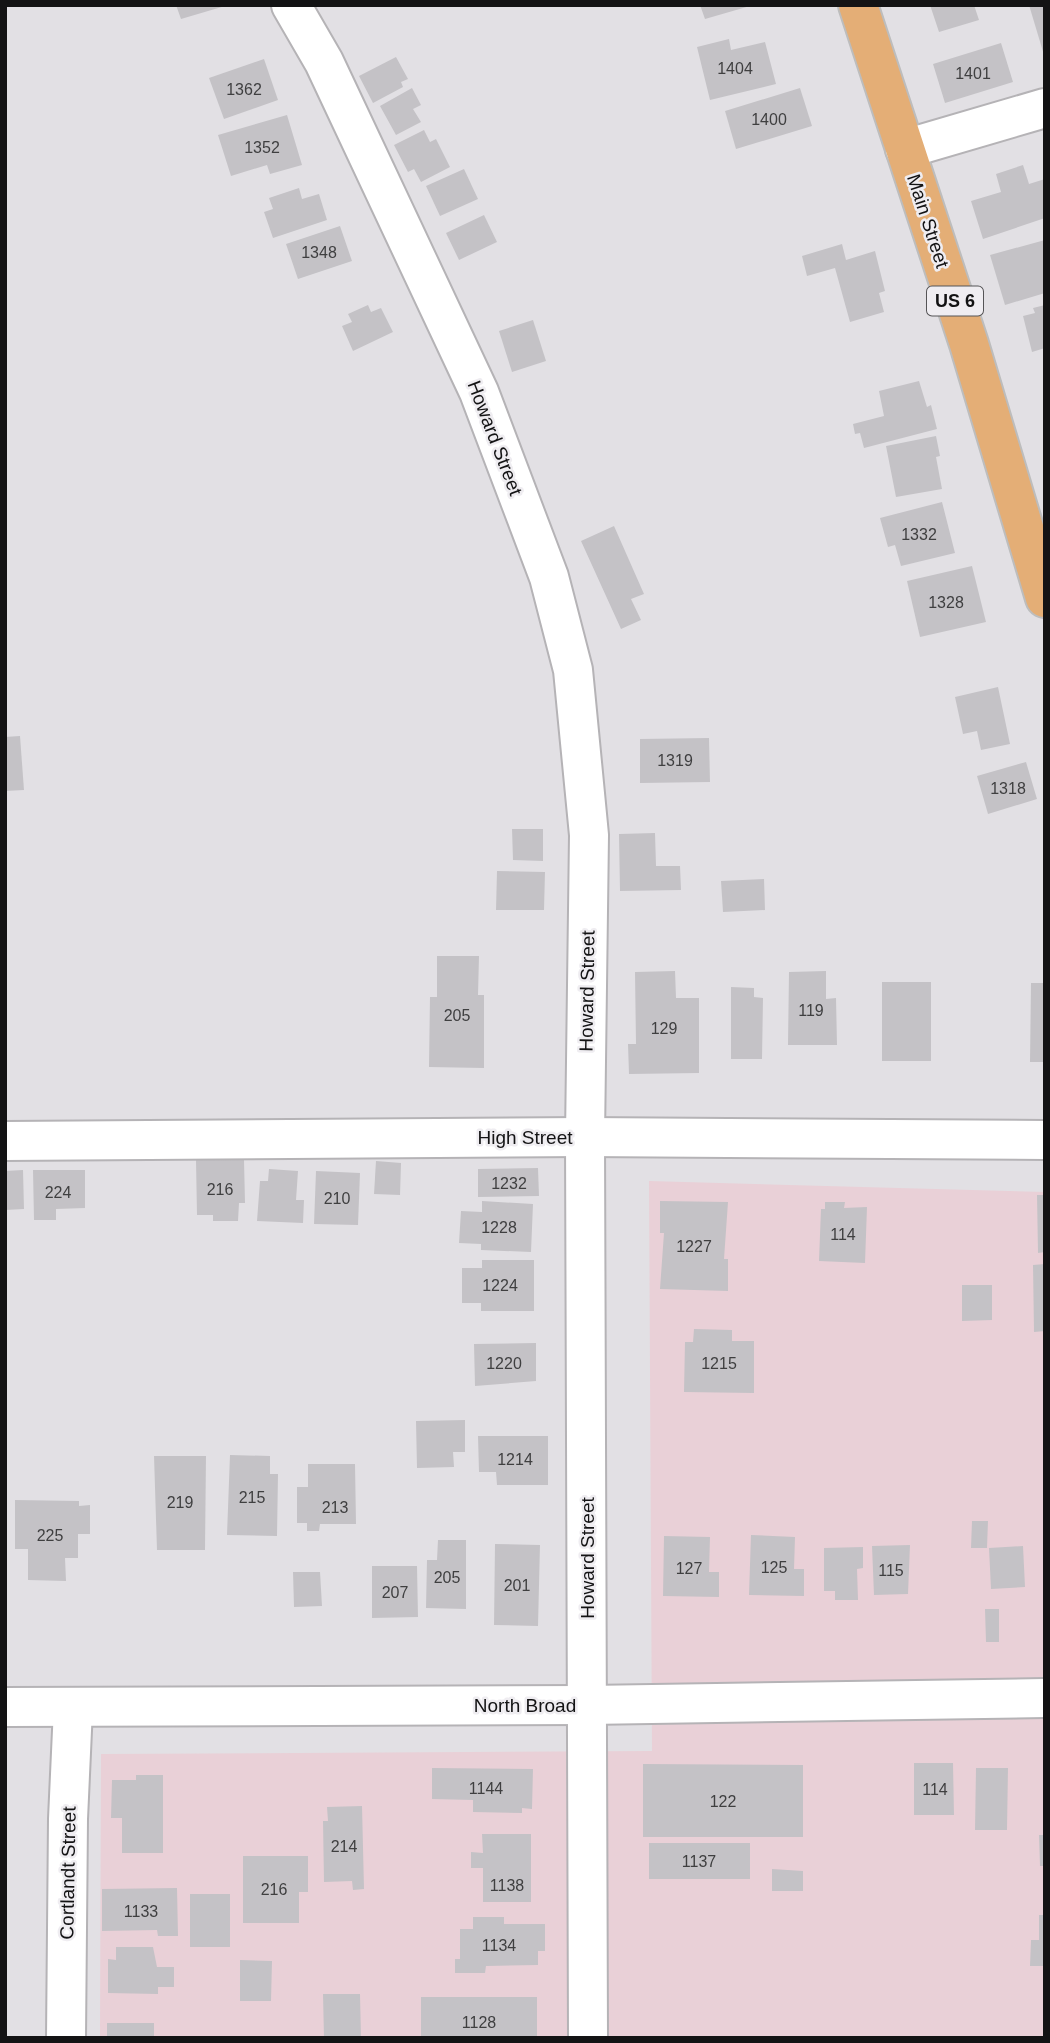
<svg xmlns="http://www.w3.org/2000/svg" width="1050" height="2043" font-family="Helvetica,sans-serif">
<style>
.commercial{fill:#e9d0d7}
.building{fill:#c4c2c6}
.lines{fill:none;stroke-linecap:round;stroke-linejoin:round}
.minor-casing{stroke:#b5b3b6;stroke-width:42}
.major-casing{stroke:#bdbdbd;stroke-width:42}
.minor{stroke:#fff;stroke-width:38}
.major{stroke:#e4ae76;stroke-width:38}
.labels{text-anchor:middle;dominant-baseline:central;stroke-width:5;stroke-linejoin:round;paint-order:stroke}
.number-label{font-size:16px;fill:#3f3f40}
.shield{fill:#efedf1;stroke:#555456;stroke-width:2}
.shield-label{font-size:18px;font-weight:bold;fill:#131314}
.street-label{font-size:19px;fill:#131314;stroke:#efedf1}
</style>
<rect width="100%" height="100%" fill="#e2e0e4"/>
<path class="commercial" d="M649,1181l396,11v846h-945l1,-284 551,-3z"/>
<g class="building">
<path d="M176,5h48l1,1 -44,13z"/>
<path d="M700,5h50v1l-45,13z"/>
<path d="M930,5h44l5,15 -40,12z"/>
<path d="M1029,5h16v50h-1z"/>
<path d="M729,39l2,11 34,-8 11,42 -66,16 -13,-53z"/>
<path d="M1001,43l12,39 -68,21 -12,-39z"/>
<path d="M396,57l12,22 -7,3 2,5 -30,16 -14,-27z"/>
<path d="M264,59l14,41 -54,19 -15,-41z"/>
<path d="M412,88l9,17 -8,4 8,13 -25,13 -16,-29z"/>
<path d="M800,88l12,38 -76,23 -11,-38z"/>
<path d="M287,115l15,50 -32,9 -3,-9 -36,11 -13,-41z"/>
<path d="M424,130l6,12 6,-3 14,28 -29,15 -7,-13 -6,3 -14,-27z"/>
<path d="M1023,165l6,19 16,-5v39l-62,21 -12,-38 30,-9 -5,-18z"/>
<path d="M464,169l14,30 -38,17 -14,-30z"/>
<path d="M299,188l3,11 17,-5 8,26 -54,18 -9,-26 9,-3 -4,-11z"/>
<path d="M484,215l13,27 -38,18 -13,-27z"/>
<path d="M340,226l12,35 -54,18 -12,-35z"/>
<path d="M1045,240v53l-40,12 -15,-50z"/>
<path d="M842,244l4,16 29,-9 10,40 -6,2 5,19 -34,10 -15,-54 -28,8 -5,-20z"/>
<path d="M368,305l3,7 10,-4 12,24 -40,19 -11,-25 10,-4 -4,-8z"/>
<path d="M1045,305v43l-13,4 -9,-36 12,-3 -2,-5z"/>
<path d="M533,320l13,41 -34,11 -13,-41z"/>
<path d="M919,381l8,26 4,-2 6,24 -73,19 -4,-15 -5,1 -2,-10 31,-8 -5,-25z"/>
<path d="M936,436l4,20 -4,1 6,32 -46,8 -10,-51z"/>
<path d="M942,502l13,51 -54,13 -6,-21 -7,2 -8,-29z"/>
<path d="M614,526l30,68 -13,5 10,21 -20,9 -40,-88z"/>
<path d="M972,566l14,56 -66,15 -13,-56z"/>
<path d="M998,687l12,57 -29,6 -4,-19 -14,3 -8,-37z"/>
<path d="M20,736l4,54 -19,1v-54z"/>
<path d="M709,738l1,44 -70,1v-44z"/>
<path d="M1026,762l11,37 -49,15 -11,-38z"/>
<path d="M512,829h31v32l-30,-1z"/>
<path d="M655,833l1,33h24l1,24 -61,1 -1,-57z"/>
<path d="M497,871l48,1 -1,38h-48z"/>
<path d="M764,879l1,31 -42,2 -2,-31z"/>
<path d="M437,956h42l-1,39h6v73l-55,-1 1,-70h7z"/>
<path d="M675,971l1,27h23v75l-70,1 -1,-30h8l-1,-72z"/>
<path d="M826,971v28l10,-1 1,47h-49l1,-73z"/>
<rect x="882" y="982" width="49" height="79"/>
<path d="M1031,983h14v79h-15z"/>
<path d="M731,987l23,1v9l9,1 -1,61h-31z"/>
<path d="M196,1160h48l1,43h-6l-1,18h-25v-6h-16z"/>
<path d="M376,1161l25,2 -1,32 -26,-1z"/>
<path d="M538,1168l1,28 -61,1v-28z"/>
<path d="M269,1169l29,2 -2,29h8l-1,23 -46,-2 3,-40h8z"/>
<path d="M23,1170l1,39 -19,1v-39z"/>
<path d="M33,1170h52v38l-29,1v11h-22z"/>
<path d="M316,1171l44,2 -2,52 -44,-1z"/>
<path d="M1037,1195h8v57l-7,1z"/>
<path d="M482,1201l51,3 -2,48 -50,-2v-6l-22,-1 2,-32 21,1z"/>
<path d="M660,1201l68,1 -4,57h4v32l-68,-2 4,-56h-4z"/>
<path d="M825,1202h20l-1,6 23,-1 -2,56 -46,-2 2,-52h4z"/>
<path d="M482,1260h52v51h-53v-8h-19v-35h20z"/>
<path d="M1045,1264v67l-11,1 -1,-67z"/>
<path d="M962,1285h30v35l-30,1z"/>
<path d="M694,1329l38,1v11h22v52l-70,-1 1,-50h8z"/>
<path d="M536,1343v38l-61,5 -1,-42z"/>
<path d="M465,1420v32h-12l1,15 -37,1 -1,-47z"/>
<path d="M478,1436h70v49h-51l-1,-13h-17z"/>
<path d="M230,1455l40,1v18h8l-1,62 -50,-1z"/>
<path d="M154,1456h52l-1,94h-48z"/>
<path d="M308,1464h47l1,60h-36l-1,7h-12v-8h-10v-36h11z"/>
<path d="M15,1500l64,1v5l11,-1v29h-12v24h-13l1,23 -38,-1v-31h-13z"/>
<path d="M972,1521h16l-1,27h-16z"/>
<path d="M751,1535l44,2 -1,32h10v27l-55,-1z"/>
<path d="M664,1536l46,1 -1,35h10v25l-56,-1z"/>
<path d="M438,1540h28v69l-40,-1 1,-48h10z"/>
<path d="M495,1544l45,1 -2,81 -44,-1z"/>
<path d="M910,1545l-2,49 -34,1 -2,-49z"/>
<path d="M1023,1546l2,41 -34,2 -2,-41z"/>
<path d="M863,1547v21l-6,1 1,31h-23v-9h-11v-43z"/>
<path d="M372,1566h45l1,51 -46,1z"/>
<path d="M293,1572h27l2,34 -28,1z"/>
<path d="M985,1609h14v33h-13z"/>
<path d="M914,1763h39l1,52h-40z"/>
<path d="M643,1764l160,1v72h-160z"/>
<path d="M432,1768l101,1 -1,40 -10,-1v5l-49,-1v-12l-41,-1z"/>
<path d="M976,1768h32l-1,62h-32z"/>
<path d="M136,1775h27v78h-41v-35h-11l1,-38h24z"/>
<path d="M362,1806l2,83 -11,1 -1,-9 -28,1 -1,-61h5l-1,-14z"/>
<path d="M482,1834h49v68h-48v-34h-12v-16l12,1z"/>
<path d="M1039,1835h6v31h-5z"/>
<rect x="649" y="1843" width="101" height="36"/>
<path d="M243,1856h65v36h-9v31h-56z"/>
<path d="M772,1869l31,2v20h-31z"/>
<path d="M177,1888l1,48h-20l-1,-6 -55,1v-42z"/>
<rect x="190" y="1894" width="40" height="53"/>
<path d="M1039,1915h6v51h-15l1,-26h8z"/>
<path d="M473,1917h31v7h41v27h-7v14l-52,1 -1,7h-30v-14h5v-30h13z"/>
<path d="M116,1947h37l4,20h17v20h-16v7l-50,-1v-34l8,1z"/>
<path d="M240,1960l32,1 -1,40h-31z"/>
<path d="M323,1994h37l1,44h-37z"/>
<rect x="421" y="1997" width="116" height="41"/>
<rect x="107" y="2023" width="47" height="15"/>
</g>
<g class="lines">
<g class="minor-casing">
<g id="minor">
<path d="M291,5l33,57 155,330 70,185 24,93 16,165 -4,302 3,901"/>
<path d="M905,149l140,-41"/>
<path d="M5,1141l580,-4 460,3"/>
<path d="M5,1707l583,-2 457,-7"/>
<path d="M66,2038l2,-219 5,-111"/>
</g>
</g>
<g class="major-casing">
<path id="major" d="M858,5l111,339 76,254"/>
</g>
<use href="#minor" class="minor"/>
<use href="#major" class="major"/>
</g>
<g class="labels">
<g class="number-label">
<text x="735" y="68">1404</text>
<text x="973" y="73">1401</text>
<text x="244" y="89">1362</text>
<text x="769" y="119">1400</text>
<text x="262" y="147">1352</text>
<text x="319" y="252">1348</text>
<text x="919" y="534">1332</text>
<text x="946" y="602">1328</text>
<text x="675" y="760">1319</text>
<text x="1008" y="788">1318</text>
<text x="811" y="1010">119</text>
<text x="457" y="1015">205</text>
<text x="664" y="1028">129</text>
<text x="509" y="1183">1232</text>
<text x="220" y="1189">216</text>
<text x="58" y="1192">224</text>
<text x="337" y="1198">210</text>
<text x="499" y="1227">1228</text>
<text x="843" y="1234">114</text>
<text x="694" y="1246">1227</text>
<text x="500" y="1285">1224</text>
<text x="504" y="1363">1220</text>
<text x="719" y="1363">1215</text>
<text x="515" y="1459">1214</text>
<text x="252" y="1497">215</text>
<text x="180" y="1502">219</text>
<text x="335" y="1507">213</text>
<text x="50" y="1535">225</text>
<text x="774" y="1567">125</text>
<text x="689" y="1568">127</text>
<text x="891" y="1570">115</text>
<text x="447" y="1577">205</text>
<text x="517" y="1585">201</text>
<text x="395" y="1592">207</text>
<text x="486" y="1788">1144</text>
<text x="935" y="1789">114</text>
<text x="723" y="1801">122</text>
<text x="344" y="1846">214</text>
<text x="699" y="1861">1137</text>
<text x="507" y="1885">1138</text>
<text x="274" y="1889">216</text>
<text x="141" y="1911">1133</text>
<text x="499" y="1945">1134</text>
<text x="479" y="2022">1128</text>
</g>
<rect class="shield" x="927" y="286.5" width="56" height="29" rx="5"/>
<g class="shield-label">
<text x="955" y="301">US 6</text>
</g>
<g class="street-label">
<text transform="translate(928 221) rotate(72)">Main Street</text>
<text transform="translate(495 438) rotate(69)">Howard Street</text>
<text transform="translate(587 991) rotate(-89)">Howard Street</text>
<text x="525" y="1137">High Street</text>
<text transform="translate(587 1558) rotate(-90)">Howard Street</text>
<text x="525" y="1705">North Broad</text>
<text transform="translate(68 1873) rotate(-89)">Cortlandt Street</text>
</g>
</g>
<rect width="1050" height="2043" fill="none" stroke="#131314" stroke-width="14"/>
</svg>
